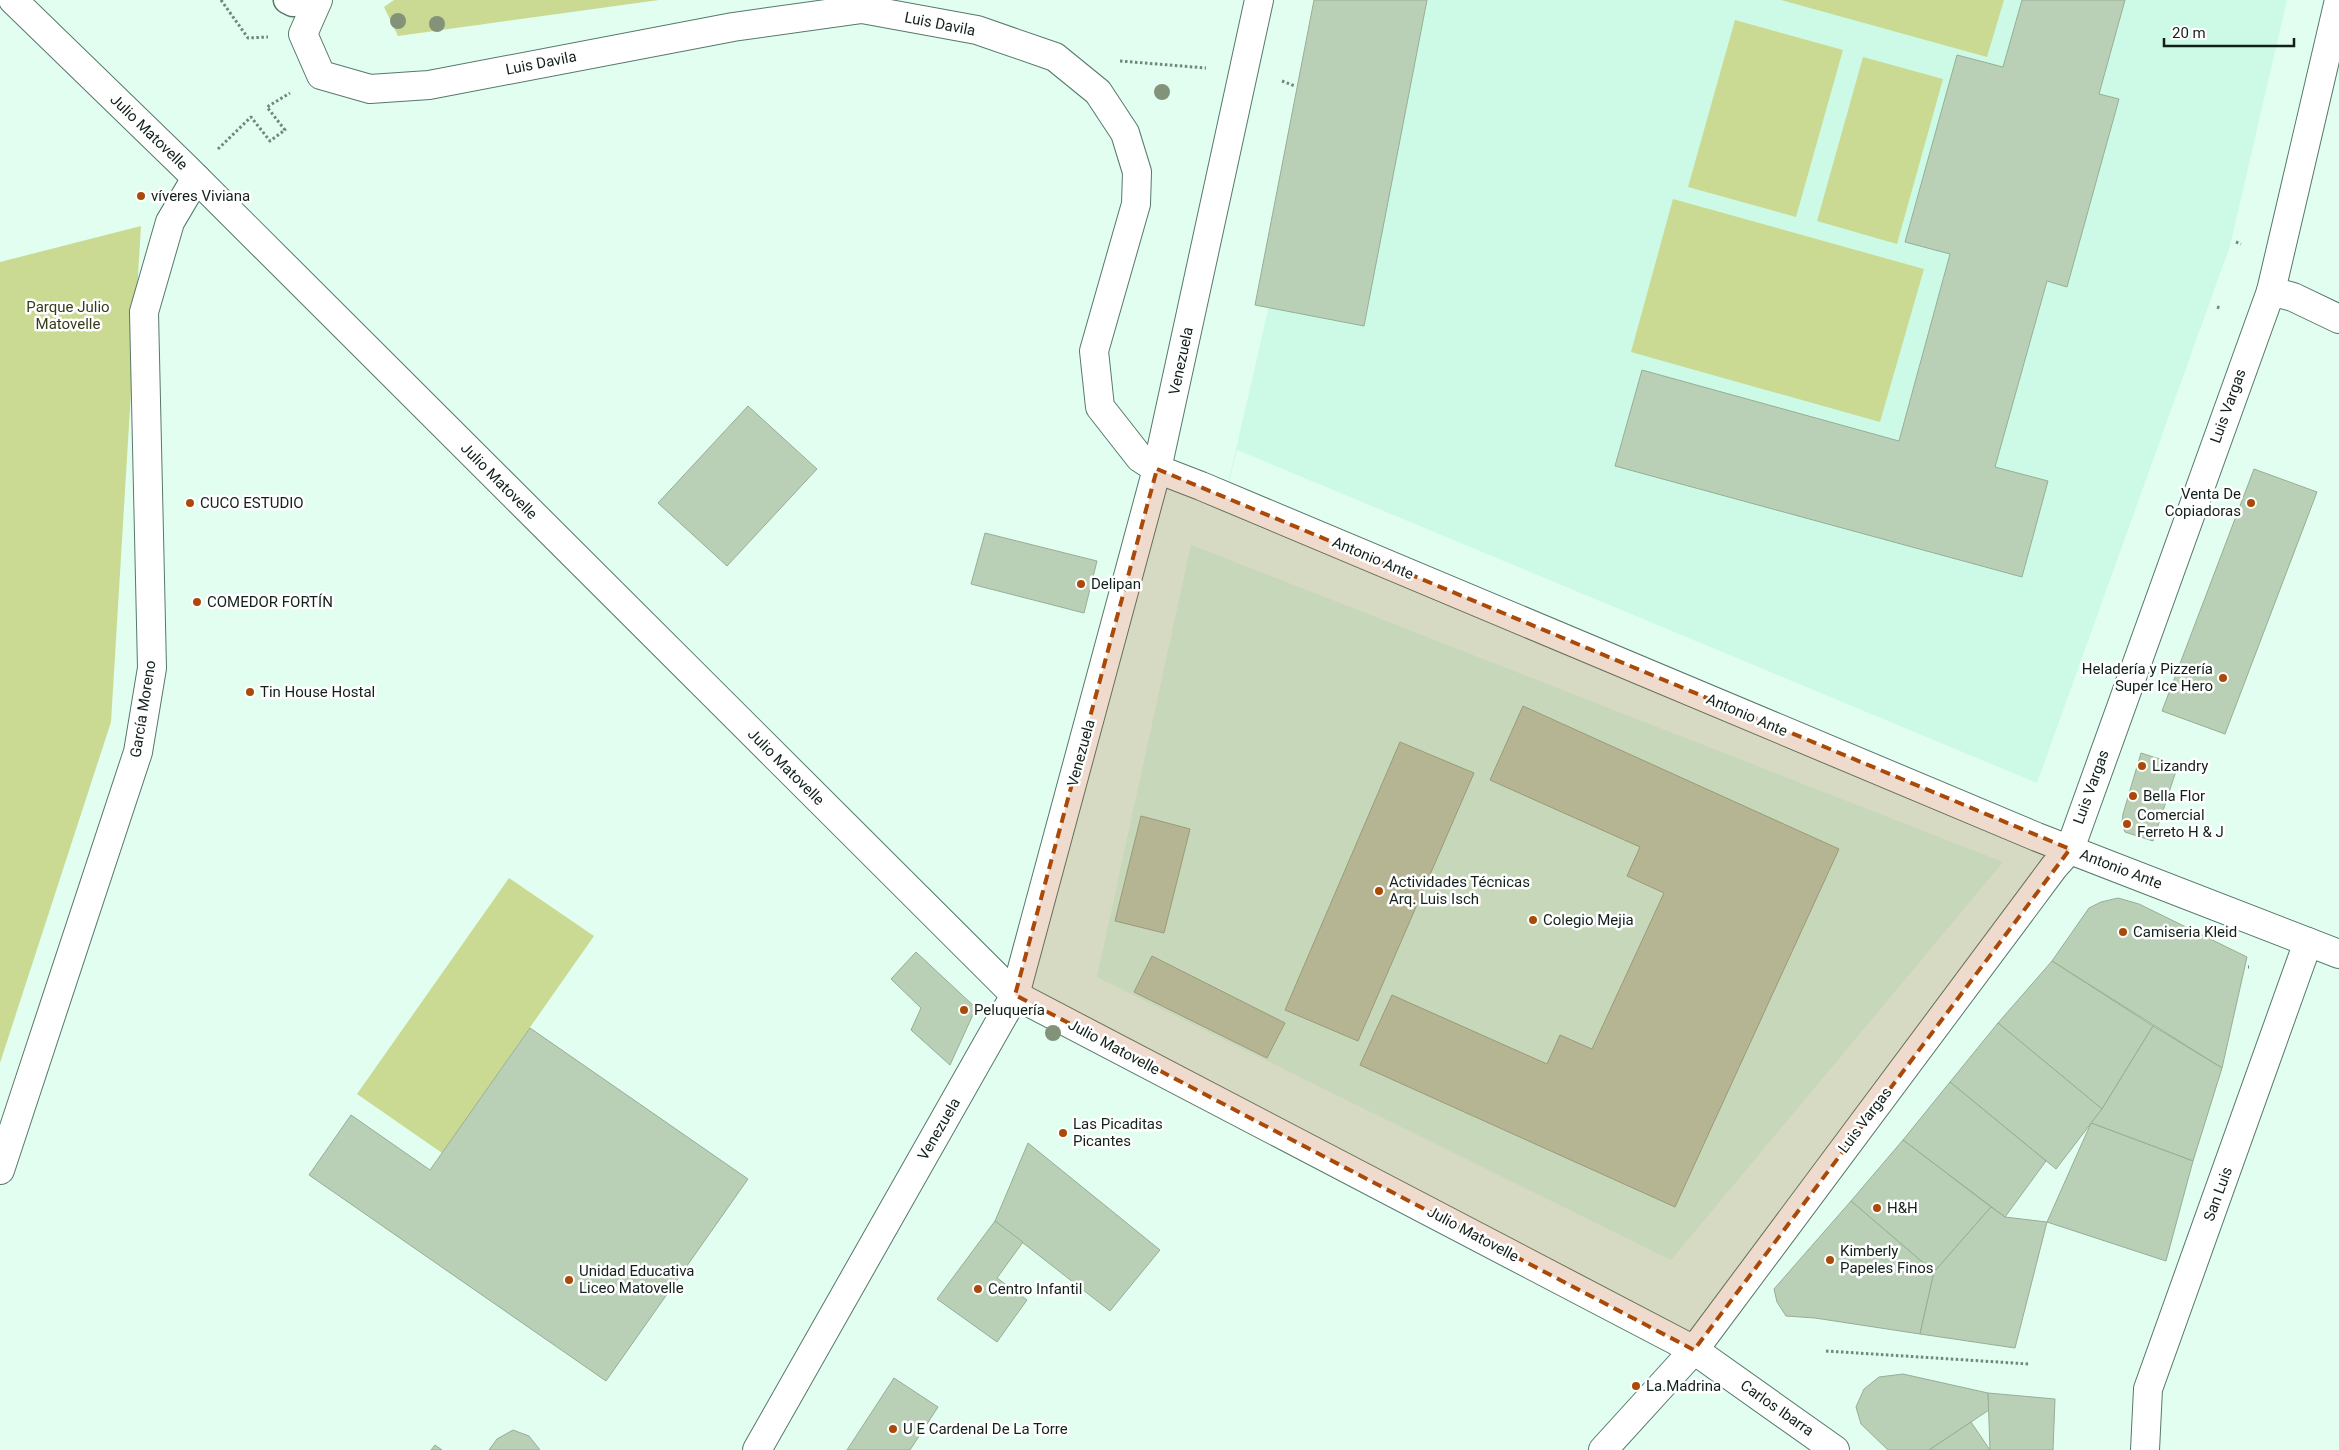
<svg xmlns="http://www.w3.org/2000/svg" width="2339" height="1450" font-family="Roboto,sans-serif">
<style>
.built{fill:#cdfae6}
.green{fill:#cada93}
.building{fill:#b9d0b6;stroke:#97ae95}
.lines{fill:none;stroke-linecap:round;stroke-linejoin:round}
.lane-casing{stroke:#57786a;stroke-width:29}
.street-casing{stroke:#57786a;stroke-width:30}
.path{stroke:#71867c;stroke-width:3;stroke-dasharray:2.5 2.5;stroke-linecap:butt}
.lane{stroke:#fff;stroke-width:26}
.street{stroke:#fff;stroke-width:28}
.tree{fill:#83937a}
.marked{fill:#ab4909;fill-opacity:0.2;stroke:#ab4909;stroke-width:4;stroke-dasharray:10 6;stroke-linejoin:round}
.poi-dot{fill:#ab4909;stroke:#fff;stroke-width:2}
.labels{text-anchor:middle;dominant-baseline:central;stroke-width:5;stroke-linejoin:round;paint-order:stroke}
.street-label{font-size:15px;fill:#13211b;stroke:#fff}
.poi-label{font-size:15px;fill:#13211b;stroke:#fff;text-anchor:start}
.park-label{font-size:15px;fill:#363c19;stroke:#fff}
</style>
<rect width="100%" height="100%" fill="#e1fef1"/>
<g class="built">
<path d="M1339,0h948l-57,246 -193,537 -800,-333 -20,82z"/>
<path d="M1191,545l812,317 -332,398 -574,-283z"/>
</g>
<g class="green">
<path d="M394,0h265l-261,36 -14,-29z"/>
<path d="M1781,0h223l-17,57z"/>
<path d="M1735,20l108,30 -47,167 -108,-30z"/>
<path d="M1863,57l80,22 -46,165 -80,-23z"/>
<path d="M1673,199l251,70 -44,153 -249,-70z"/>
<path d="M141,226l-30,496 -111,341v-801z"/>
<path d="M509,878l85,58 -152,217 -85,-59z"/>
</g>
<g class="building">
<path d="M1314,0h113l-63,326 -109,-21z"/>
<path d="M2022,0h103l-26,94 20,5 -52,188 -20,-6 -52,186 53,14 -26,96 -407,-111 27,-96 257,71 51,-187 -45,-12 52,-187 46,12z"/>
<path d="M748,406l69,63 -90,97 -69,-63z"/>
<path d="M2254,469l63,23 -92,242 -63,-23z"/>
<path d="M985,533l112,28 -13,52 -113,-29z"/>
<path d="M1523,706l316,143 -164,358 -315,-142 32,-70 155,69 13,-29 32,14 72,-156 -37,-17 13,-29 -150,-67z"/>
<path d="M1400,742l74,31 -116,268 -73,-31z"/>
<path d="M2141,753l37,12 -25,76 -28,-9 -3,-10 1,-8z"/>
<path d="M1141,816l49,13 -26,104 -49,-12z"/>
<path d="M2118,898l21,6 108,53 -25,111 -170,-107 37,-53 12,-6z"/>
<path d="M916,952l60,56 -26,57 -39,-35 10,-22 -30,-29z"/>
<path d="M1152,956l133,67 -18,35 -133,-66z"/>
<path d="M2052,961l101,65 -51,83 -104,-86z"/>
<path d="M1998,1023l104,86 -46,60 -106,-87z"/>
<path d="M2153,1026l69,42 -29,93 -102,-38 11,-14z"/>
<path d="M530,1028l218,151 -142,202 -297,-206 42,-60 79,55z"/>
<path d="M1950,1082l96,79 -41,56 -102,-77z"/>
<path d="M2091,1123l102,38 -27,100 -119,-39z"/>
<path d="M1903,1140l88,67 -57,65 -83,-71z"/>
<path d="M1028,1143l132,107 -50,61 -115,-90z"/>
<path d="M1851,1201l83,71 -14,62 -105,-16 -29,-2 -9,-14 -3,-13z"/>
<path d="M1991,1207l14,10 42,5 -32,126 -95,-14 14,-62z"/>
<path d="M995,1221l28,21 -26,36 30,22 -30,42 -60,-43z"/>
<path d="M1903,1374l85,19 1,17 -60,40h-41l-27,-26 -5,-17 8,-18 15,-12z"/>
<path d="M894,1378l44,29 -28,43h-63z"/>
<path d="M1988,1393l67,6 -2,51h-63z"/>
<path d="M1971,1422l19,28h-61z"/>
<path d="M513,1430l16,6 11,14h-51l8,-11z"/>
<path d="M435,1445l7,5h-11z"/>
</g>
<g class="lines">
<g class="lane-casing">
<path id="lane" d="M287,0l6,3 24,-3"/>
</g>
<g class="street-casing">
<g id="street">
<path d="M13,0l171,166 831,829 679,355 141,100"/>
<path d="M318,0l-15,34 18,41 49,14 59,-4 304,-58 129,-18 115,21 78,27 43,35 27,41 12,39 -1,32 -42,147 6,56 40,51 17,11 44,17 836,351 302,117"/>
<path d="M2271,291l22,6 46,22"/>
<path d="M0,1170l138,-418 14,-84 -8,-356 26,-90 26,-44"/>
<path d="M757,1450l258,-455 142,-526 102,-469"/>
<path d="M1603,1450l91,-100 360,-483 16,-18 201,-558 68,-291"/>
<path d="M2145,1450l3,-61 160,-447"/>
</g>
</g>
<g class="path">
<path d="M221,0l27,38 20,-1"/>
<path d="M1120,61l86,7"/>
<path d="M1282,81l13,5"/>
<path d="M218,149l33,-32 19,24 15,-11 -18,-23 23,-14"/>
<path d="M2236,242l5,2"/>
<path d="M2217,307l3,1"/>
<path d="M2248,967h1"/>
<path d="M1826,1351l203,13"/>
</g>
<use href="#lane" class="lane"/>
<use href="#street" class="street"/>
</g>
<g class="tree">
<circle cx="398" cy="21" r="8"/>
<circle cx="437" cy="24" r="8"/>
<circle cx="1162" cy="92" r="8"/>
<circle cx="1053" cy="1033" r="8"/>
</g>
<path class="marked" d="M1157,469l913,380 -376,501 -679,-355z"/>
<g class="poi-dot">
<circle cx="141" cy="196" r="5"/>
<circle cx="190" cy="503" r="5"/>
<circle cx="2251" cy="503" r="5"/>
<circle cx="1081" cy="584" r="5"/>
<circle cx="197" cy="602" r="5"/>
<circle cx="2223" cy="678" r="5"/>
<circle cx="250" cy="692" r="5"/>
<circle cx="2142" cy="766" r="5"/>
<circle cx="2133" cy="796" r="5"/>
<circle cx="2127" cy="824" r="5"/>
<circle cx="1379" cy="891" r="5"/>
<circle cx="1533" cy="920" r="5"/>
<circle cx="2123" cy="932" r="5"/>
<circle cx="964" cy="1010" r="5"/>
<circle cx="1063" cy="1133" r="5"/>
<circle cx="1877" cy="1208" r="5"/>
<circle cx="1830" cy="1260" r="5"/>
<circle cx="569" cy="1280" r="5"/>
<circle cx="978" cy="1289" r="5"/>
<circle cx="1636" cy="1386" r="5"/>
<circle cx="893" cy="1429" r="5"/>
</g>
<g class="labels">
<g class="street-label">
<text transform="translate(940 24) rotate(11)">Luis Davila</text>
<text transform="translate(541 63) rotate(-11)">Luis Davila</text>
<text transform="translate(149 132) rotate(44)">Julio Matovelle</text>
<text transform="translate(1181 361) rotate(-78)">Venezuela</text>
<text transform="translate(2228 406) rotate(-70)">Luis Vargas</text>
<text transform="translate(499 481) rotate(45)">Julio Matovelle</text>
<text transform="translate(1373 558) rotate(23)">Antonio Ante</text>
<text transform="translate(143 709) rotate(-81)">García Moreno</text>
<text transform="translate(1747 715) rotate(23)">Antonio Ante</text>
<text transform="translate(1081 753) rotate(-75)">Venezuela</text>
<text transform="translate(786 767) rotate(45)">Julio Matovelle</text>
<text transform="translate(2091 787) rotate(-70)">Luis Vargas</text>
<text transform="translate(2121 869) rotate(21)">Antonio Ante</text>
<text transform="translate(1114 1047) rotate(28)">Julio Matovelle</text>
<text transform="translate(1865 1120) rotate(-53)">Luis Vargas</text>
<text transform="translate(939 1129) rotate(-60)">Venezuela</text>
<text transform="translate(2218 1194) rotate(-70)">San Luis</text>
<text transform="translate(1473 1234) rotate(28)">Julio Matovelle</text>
<text transform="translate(1777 1408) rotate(35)">Carlos Ibarra</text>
</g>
<g class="poi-label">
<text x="151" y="196">víveres Viviana</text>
<text x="2241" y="494" text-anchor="end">Venta De<tspan x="2241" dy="17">Copiadoras</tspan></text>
<text x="200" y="503">CUCO ESTUDIO</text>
<text x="1091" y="584">Delipan</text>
<text x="207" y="602">COMEDOR FORTÍN</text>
<text x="2213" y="669" text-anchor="end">Heladería y Pizzería<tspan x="2213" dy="17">Super Ice Hero</tspan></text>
<text x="260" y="692">Tin House Hostal</text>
<text x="2152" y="766">Lizandry</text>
<text x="2143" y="796">Bella Flor</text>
<text x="2137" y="815">Comercial<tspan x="2137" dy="17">Ferreto H &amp; J</tspan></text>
<text x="1389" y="882">Actividades Técnicas<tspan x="1389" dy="17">Arq. Luis Isch</tspan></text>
<text x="1543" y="920">Colegio Mejia</text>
<text x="2133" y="932">Camiseria Kleid</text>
<text x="974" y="1010">Peluquería</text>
<text x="1073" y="1124">Las Picaditas<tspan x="1073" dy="17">Picantes</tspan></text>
<text x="1887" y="1208">H&amp;H</text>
<text x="1840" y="1251">Kimberly<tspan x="1840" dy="17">Papeles Finos</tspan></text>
<text x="579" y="1271">Unidad Educativa<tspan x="579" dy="17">Liceo Matovelle</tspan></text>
<text x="988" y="1289">Centro Infantil</text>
<text x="1646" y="1386">La.Madrina</text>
<text x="903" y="1429">U E Cardenal De La Torre</text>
</g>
<g class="park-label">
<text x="68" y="307">Parque Julio<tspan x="68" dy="17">Matovelle</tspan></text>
</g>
</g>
<path d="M2164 38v8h130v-8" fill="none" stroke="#13211b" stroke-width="2.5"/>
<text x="2172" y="38" font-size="15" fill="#13211b" stroke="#ffffff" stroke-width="4" paint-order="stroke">20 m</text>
</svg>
